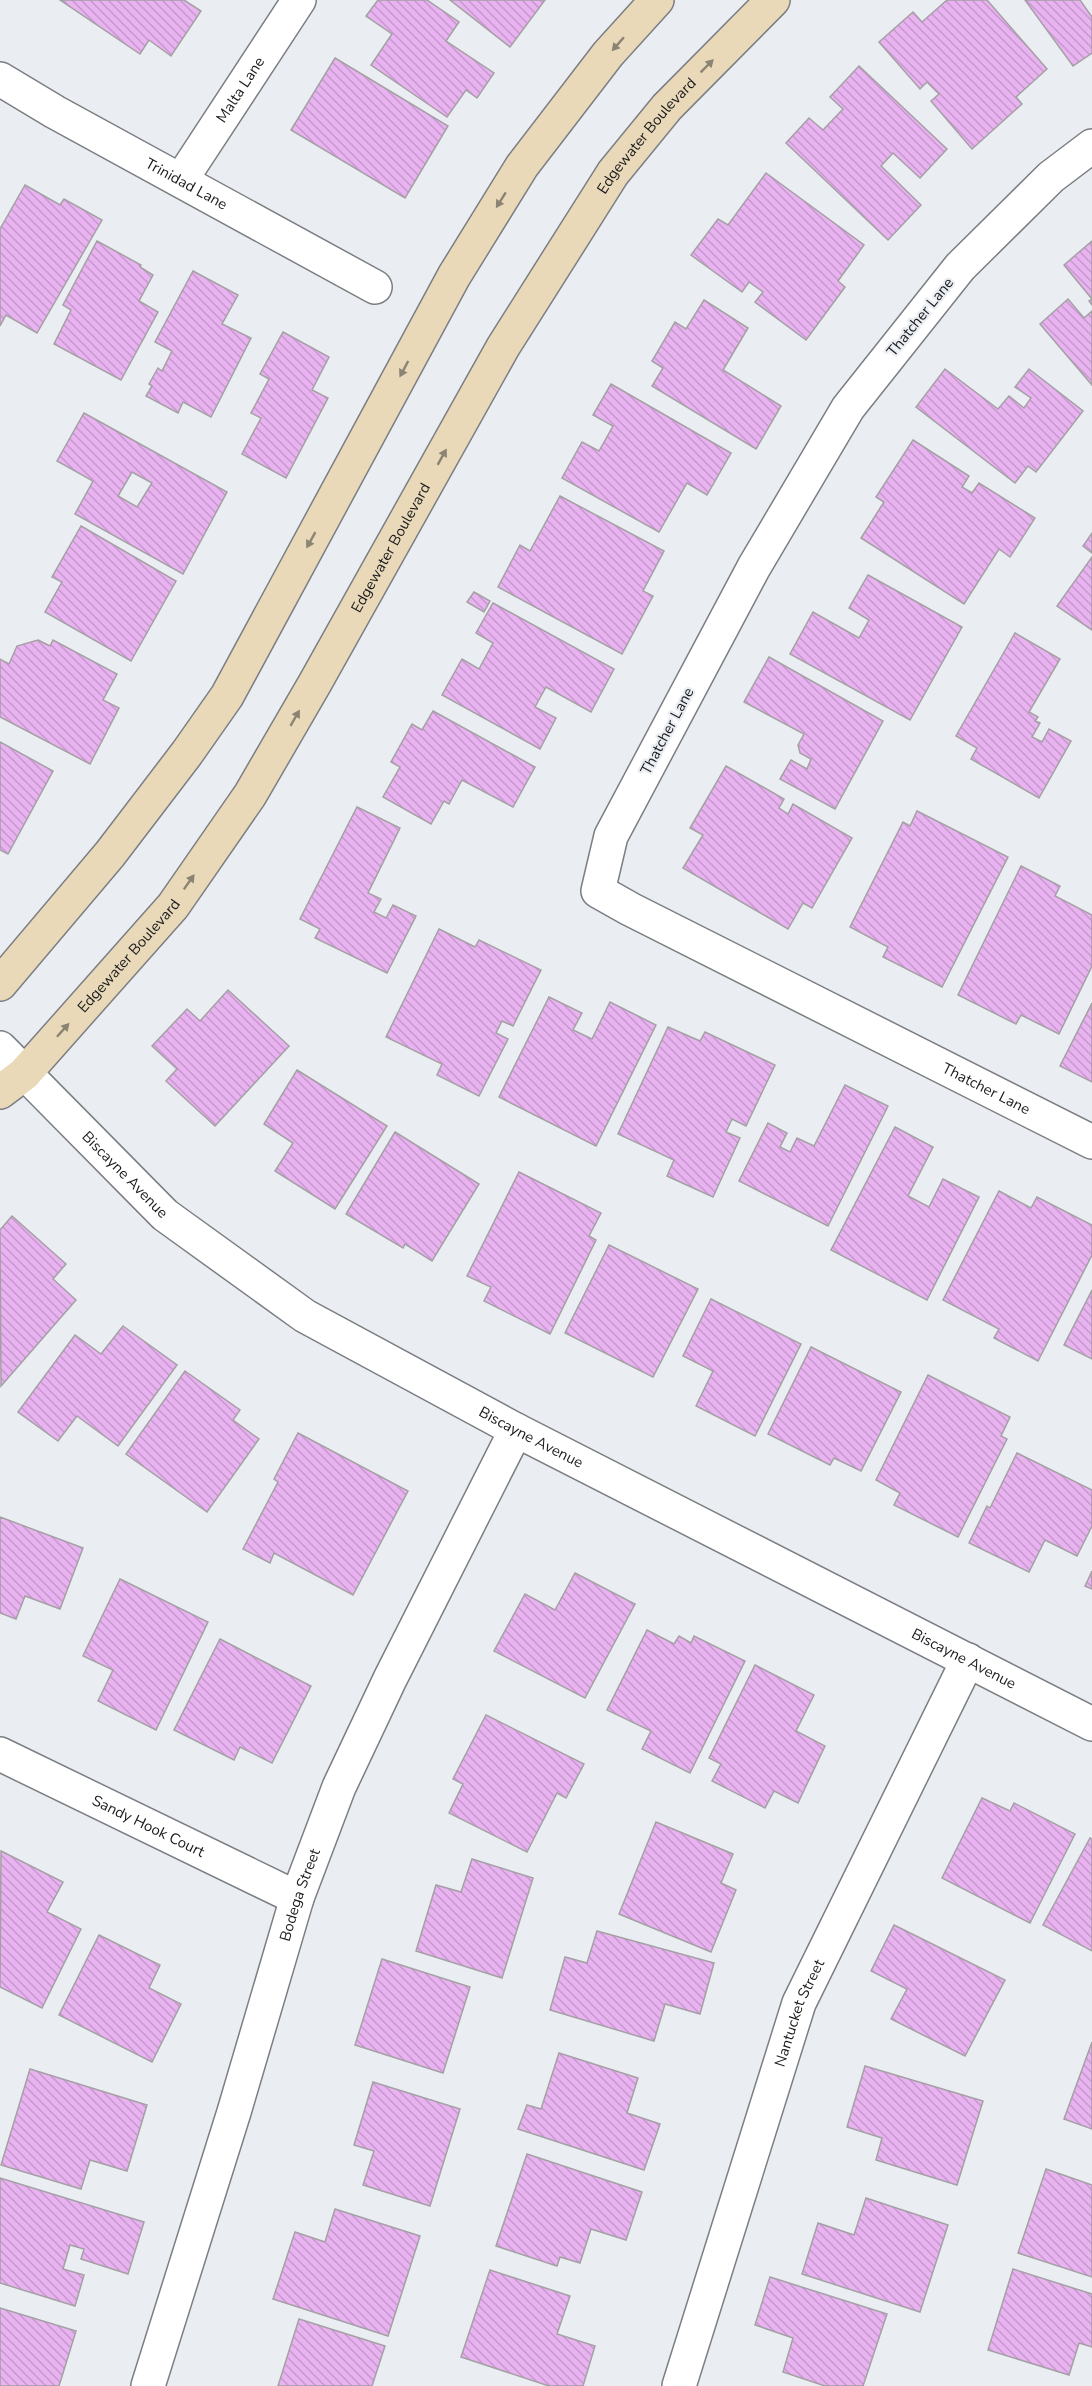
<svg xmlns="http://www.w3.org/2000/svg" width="1092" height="2386" font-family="'Nunito Sans',sans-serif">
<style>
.building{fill:url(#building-back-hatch);stroke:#a4a0a4;stroke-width:1.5;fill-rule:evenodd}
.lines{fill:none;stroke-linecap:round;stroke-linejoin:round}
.street-casing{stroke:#7b7e82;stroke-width:36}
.secondary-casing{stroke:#7b7e82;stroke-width:36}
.street{stroke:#fff;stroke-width:33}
.secondary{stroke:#e9d9b9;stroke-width:33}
.oneway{fill:#8c8473}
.labels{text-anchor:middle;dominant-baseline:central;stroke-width:4.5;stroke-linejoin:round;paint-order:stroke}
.street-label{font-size:15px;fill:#1a1b1d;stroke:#eaeef3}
</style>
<defs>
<pattern id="building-back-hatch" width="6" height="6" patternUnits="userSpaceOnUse" patternTransform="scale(1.5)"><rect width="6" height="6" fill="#e8b3f0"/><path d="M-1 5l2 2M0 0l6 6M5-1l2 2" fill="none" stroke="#c699cd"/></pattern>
</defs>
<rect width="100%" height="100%" fill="#eaeef3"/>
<g class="building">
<path d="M60,0h124l17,11 -30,45 -22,-16 -9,14z"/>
<path d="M378,0h49l32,22 -13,19 48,32 -17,25 -11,-8 -19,27 -76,-52 21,-31 -26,-18z"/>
<path d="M450,0h95l-35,47z"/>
<path d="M947,0h40l60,69 -31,28 6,7 -50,45 -41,-48 8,-7 -12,-12 -7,7 -41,-47 34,-30 9,10z"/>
<path d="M1025,0h55l12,17v36l-19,13z"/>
<path d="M335,58l113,68 -43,72 -114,-68z"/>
<path d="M859,66l88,83 -27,29 -27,-25 -12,13 40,39 -33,35 -102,-97 23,-25 14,12 20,-21 -13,-12z"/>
<path d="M766,173l98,72 -26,36 7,6 -39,53 -51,-38 8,-10 -14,-10 -7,10 -51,-37 27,-36 10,6z"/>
<path d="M25,185l35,20 4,-6 38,21 -65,113 -31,-18 -6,11v-97z"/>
<path d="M97,241l44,24 -1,2 13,8 -14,26 19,11 -37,68 -67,-36 17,-34 -8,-5z"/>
<path d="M1092,241v64l-3,-4 3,-2 -28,-34z"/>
<path d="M193,271l45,24 -16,29 29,14 -40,79 -28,-15 -5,11 -32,-17 6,-10 -3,-2 9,-16 4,3 10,-20 -17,-9z"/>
<path d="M1068,299l16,19 8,-7v74l-52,-61z"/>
<path d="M704,300l44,28 -25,42 58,36 -25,43 -104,-63 11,-18 -11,-7 23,-39 11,7z"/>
<path d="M283,332l46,25 -17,33 16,8 -42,80 -44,-24 19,-36 -10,-5 18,-34 -9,-5z"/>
<path d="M945,369l53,40 11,-13 15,12 7,-10 -16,-11 14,-18 54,42 -47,61 -8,-6 -13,17 -99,-76z"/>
<path d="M611,384l120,69 -24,42 -20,-12 -28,49 -97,-54 20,-36 17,9 14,-25 -20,-11z"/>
<path d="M84,413l143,79 -44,82 -108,-60 18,-33 -36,-20zM132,472l20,11 -15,24 -19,-11z"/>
<path d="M913,440l56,36 -7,11 10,6 7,-10 56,35 -25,39 -11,-8 -35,55 -103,-66 23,-36 -8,-5z"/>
<path d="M560,496l104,55 -21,40 10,5 -31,58 -124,-67 22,-42 10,6z"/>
<path d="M81,526l95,55 -45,80 -86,-49 17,-30 -10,-5z"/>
<path d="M1092,533v20l-9,-7z"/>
<path d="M1092,557v73l-35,-24z"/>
<path d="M868,575l94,52 -52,93 -120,-66 23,-42 46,26 10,-18 -20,-12z"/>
<path d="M474,592l16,9 -6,11 -17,-10z"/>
<path d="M493,603l121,66 -23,43 -45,-25 -11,20 21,11 -16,31 -98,-54 20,-36 17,10 14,-26 -17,-10z"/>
<path d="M1015,633l45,26 -31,53 9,5 -3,4 5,2 -8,14 10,5 7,-13 22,12 -32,57 -68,-39 6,-11 -21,-12z"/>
<path d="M38,640l12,6 3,-6 64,34 -14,26 16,8 -29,56 -90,-47v-58l9,5 8,-18z"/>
<path d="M769,657l114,64 -48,88 -55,-30 11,-19 16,9 4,-10 -11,-6 -2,-8 6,-11 -60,-32z"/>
<path d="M433,711l102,56 -22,40 -51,-27 -13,24 -5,-3 -13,23 -48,-27 17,-30 -9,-5 21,-38 10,6z"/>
<path d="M0,742l53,29 -45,83 -8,-4z"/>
<path d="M726,766l58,33 -5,9 9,6 5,-10 59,34 -40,70 -9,-5 -15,26 -105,-61 20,-33 -13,-7z"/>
<path d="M357,807l43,21 -32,65 13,6 -7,13 12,6 7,-13 23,11 -29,57 -72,-35 5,-9 -20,-10z"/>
<path d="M917,811l91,46 -66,130 -59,-30 5,-10 -38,-20 53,-105 7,4z"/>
<path d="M1021,866l39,20 -5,10 37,19v51l-33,68 -38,-19 -5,9 -58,-29z"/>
<path d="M439,929l36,18 4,-7 62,30 -28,56 -11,-5 -6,12 12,6 -29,57 -42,-21 5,-11 -56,-27z"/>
<path d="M228,990l61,56 -74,80 -49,-45 11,-12 -25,-23 35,-37 13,12z"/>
<path d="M549,997l33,16 -9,17 19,9 18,-37 46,23 -60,121 -97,-49z"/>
<path d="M1092,1003v79l-32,-16z"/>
<path d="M668,1027l32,14 5,-9 70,33 -29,61 -14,-7 -6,13 14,6 -27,59 -46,-21 7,-16 -56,-26z"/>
<path d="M297,1070l90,56 -52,83 -60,-38 18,-28 -29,-19z"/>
<path d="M845,1085l43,21 -60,120 -89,-45 29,-58 19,10 -7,14 10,5 7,-14 17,8z"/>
<path d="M895,1127l38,20 -25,49 21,11 14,-28 36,18 -52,103 -96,-50z"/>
<path d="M395,1132l84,52 -47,77 -27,-17 -2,4 -57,-34z"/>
<path d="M519,1172l82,41 -12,23 7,4 -46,94 -66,-33 7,-14 -24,-11z"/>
<path d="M999,1191l32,17 6,-11 55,28v30l-54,106 -44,-23 5,-9 -56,-29z"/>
<path d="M12,1216l54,48 -13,15 23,21 -75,86 -1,-156z"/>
<path d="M609,1245l89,44 -45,88 -88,-44z"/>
<path d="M1092,1290v69l-28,-14z"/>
<path d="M711,1299l90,45 -46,92 -59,-30 17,-35 -30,-15z"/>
<path d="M123,1326l54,39 -59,81 -41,-30 -19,25 -40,-29 57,-77 26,19z"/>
<path d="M811,1347l90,45 -40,79 -27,-13 -4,7 -62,-31z"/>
<path d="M185,1371l55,39 -7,10 26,19 -52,73 -81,-58z"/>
<path d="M928,1375l82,42 -9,19 6,3 -49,98 -64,-32 6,-12 -24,-13z"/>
<path d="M298,1433l110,58 -55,104 -79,-42 -4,10 -27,-14 35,-67 -4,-3z"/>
<path d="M1017,1453l75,37v36l-15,30 -32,-16 -16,32 -60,-29 18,-37 3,2z"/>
<path d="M0,1517l83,31 -23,61 -35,-13 -9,23 -16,-6z"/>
<path d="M1092,1571v18l-7,-3z"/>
<path d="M575,1573l60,31 -50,94 -91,-47 31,-57 30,16z"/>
<path d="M120,1579l88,43 -52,108 -58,-29 15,-31 -30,-14z"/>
<path d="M647,1630l27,14 5,-8 12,7 3,-7 51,25 -55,112 -48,-24 9,-18 -44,-21z"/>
<path d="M220,1639l91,47 -39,77 -32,-16 -6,13 -60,-30z"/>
<path d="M755,1665l59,30 -18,36 29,15 -27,57 -24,-12 -9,17 -53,-27 9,-17 -12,-6z"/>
<path d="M486,1715l98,49 -18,34 -9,-5 -30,59 -78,-39 14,-29 -10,-5z"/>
<path d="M982,1798l28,13 4,-8 61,31 -45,89 -88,-45z"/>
<path d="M656,1822l77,32 -12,29 15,7 -25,62 -92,-38z"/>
<path d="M1090,1838l2,1v112l-49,-26z"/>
<path d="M1,1851l62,31 -16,30 34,17 -39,79 -42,-21z"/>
<path d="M472,1859l61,19 -31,100 -86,-27 20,-66 25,7z"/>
<path d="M894,1925l111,55 -40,76 -74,-37 16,-30 -36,-18z"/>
<path d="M597,1931l117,32 -14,51 -35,-10 -11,37 -104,-31 15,-53 22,6z"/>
<path d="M99,1935l61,30 -11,23 32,16 -29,58 -93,-47z"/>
<path d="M382,1959l88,28 -27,86 -88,-28z"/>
<path d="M1092,2042v87l-28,-10z"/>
<path d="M559,2053l79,25 -11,35 33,11 -16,46 -126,-41 9,-24 14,4z"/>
<path d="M865,2066l118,35 -26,84 -81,-25 6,-22 -35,-11z"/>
<path d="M30,2069l117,36 -20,66 -37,-11 -9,29 -80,-24z"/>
<path d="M373,2082l87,27 -30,97 -67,-21 11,-34 -20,-6z"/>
<path d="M527,2154l115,38 -16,48 -35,-11 -11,34 -20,-6 -3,9 -61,-20z"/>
<path d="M1046,2169l46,16v92l-74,-24z"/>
<path d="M0,2178l144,44 -16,52 -47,-15 3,-10 -14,-4 -7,24 21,6 -9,31 -75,-23z"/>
<path d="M866,2198l82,27 -28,87 -118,-38 16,-51 36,12z"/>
<path d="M335,2209l85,27 -32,100 -115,-37 22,-67 30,10z"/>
<path d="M1013,2269l79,25v53l-13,-4 -10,32 -81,-25z"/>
<path d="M490,2270l80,26 -13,38 38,12 -12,40h-34l-88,-29z"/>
<path d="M770,2277l117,37 -24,72h-38l-42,-14 10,-34 -38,-13z"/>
<path d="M0,2308l76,23 -17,55h-59z"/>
<path d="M299,2319l86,27 -13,40h-94z"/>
</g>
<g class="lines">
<g class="street-casing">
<g id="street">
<path id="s1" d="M0,79l55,33 320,175"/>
<path id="s2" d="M1092,146l-41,31 -91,90 -112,141 -94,159 -143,269 -13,55 32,18 462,233"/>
<path id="s3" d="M181,180l118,-180"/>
<path id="s4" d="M0,1048l165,167 140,101 211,114 576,294"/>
<path id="s5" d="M0,1754l297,144"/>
<path id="s6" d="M148,2386l86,-274 63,-214 42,-111 51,-108 126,-249"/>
<path id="s7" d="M679,2386l120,-383 169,-343"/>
</g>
</g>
<g class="secondary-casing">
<g id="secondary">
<path d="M0,984l110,-130 77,-101 40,-57 227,-420 68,-110 86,-112 49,-54"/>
<path id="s8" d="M0,1092l24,-18 149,-168 77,-111 65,-112 188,-336 110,-174 54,-66 106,-107"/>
</g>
</g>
<use href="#street" class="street"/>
<use href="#secondary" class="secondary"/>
</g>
<defs><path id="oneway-solid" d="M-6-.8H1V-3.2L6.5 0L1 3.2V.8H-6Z" transform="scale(1.5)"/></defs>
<g class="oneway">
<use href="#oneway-solid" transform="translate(618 44) rotate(131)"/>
<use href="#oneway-solid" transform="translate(707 66) rotate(-45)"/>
<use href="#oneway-solid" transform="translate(501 200) rotate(122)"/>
<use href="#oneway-solid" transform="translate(404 369) rotate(118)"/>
<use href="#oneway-solid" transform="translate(442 457) rotate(-61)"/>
<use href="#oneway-solid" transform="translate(311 540) rotate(119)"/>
<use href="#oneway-solid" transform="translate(295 718) rotate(-60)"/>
<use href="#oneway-solid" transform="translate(189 882) rotate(-55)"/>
<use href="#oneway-solid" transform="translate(63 1030) rotate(-48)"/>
</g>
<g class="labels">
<g class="street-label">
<text stroke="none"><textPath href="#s3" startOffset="108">Malta Lane</textPath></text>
<text stroke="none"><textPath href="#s8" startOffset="1160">Edgewater Boulevard</textPath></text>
<text stroke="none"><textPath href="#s1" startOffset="214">Trinidad Lane</textPath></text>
<text transform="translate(920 317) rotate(-51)">Thatcher Lane</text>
<text stroke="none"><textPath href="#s8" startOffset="674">Edgewater Boulevard</textPath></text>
<text transform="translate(667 731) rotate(-62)">Thatcher Lane</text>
<text stroke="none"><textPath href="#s8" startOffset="188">Edgewater Boulevard</textPath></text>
<text stroke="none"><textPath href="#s2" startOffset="1341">Thatcher Lane</textPath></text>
<text stroke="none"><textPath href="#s4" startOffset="178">Biscayne Avenue</textPath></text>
<text stroke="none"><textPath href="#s4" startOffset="664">Biscayne Avenue</textPath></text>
<text stroke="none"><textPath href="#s4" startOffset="1150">Biscayne Avenue</textPath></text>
<text stroke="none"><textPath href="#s5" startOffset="165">Sandy Hook Court</textPath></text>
<text stroke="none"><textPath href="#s6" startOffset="514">Bodega Street</textPath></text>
<text stroke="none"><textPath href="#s7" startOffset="392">Nantucket Street</textPath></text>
</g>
</g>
</svg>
